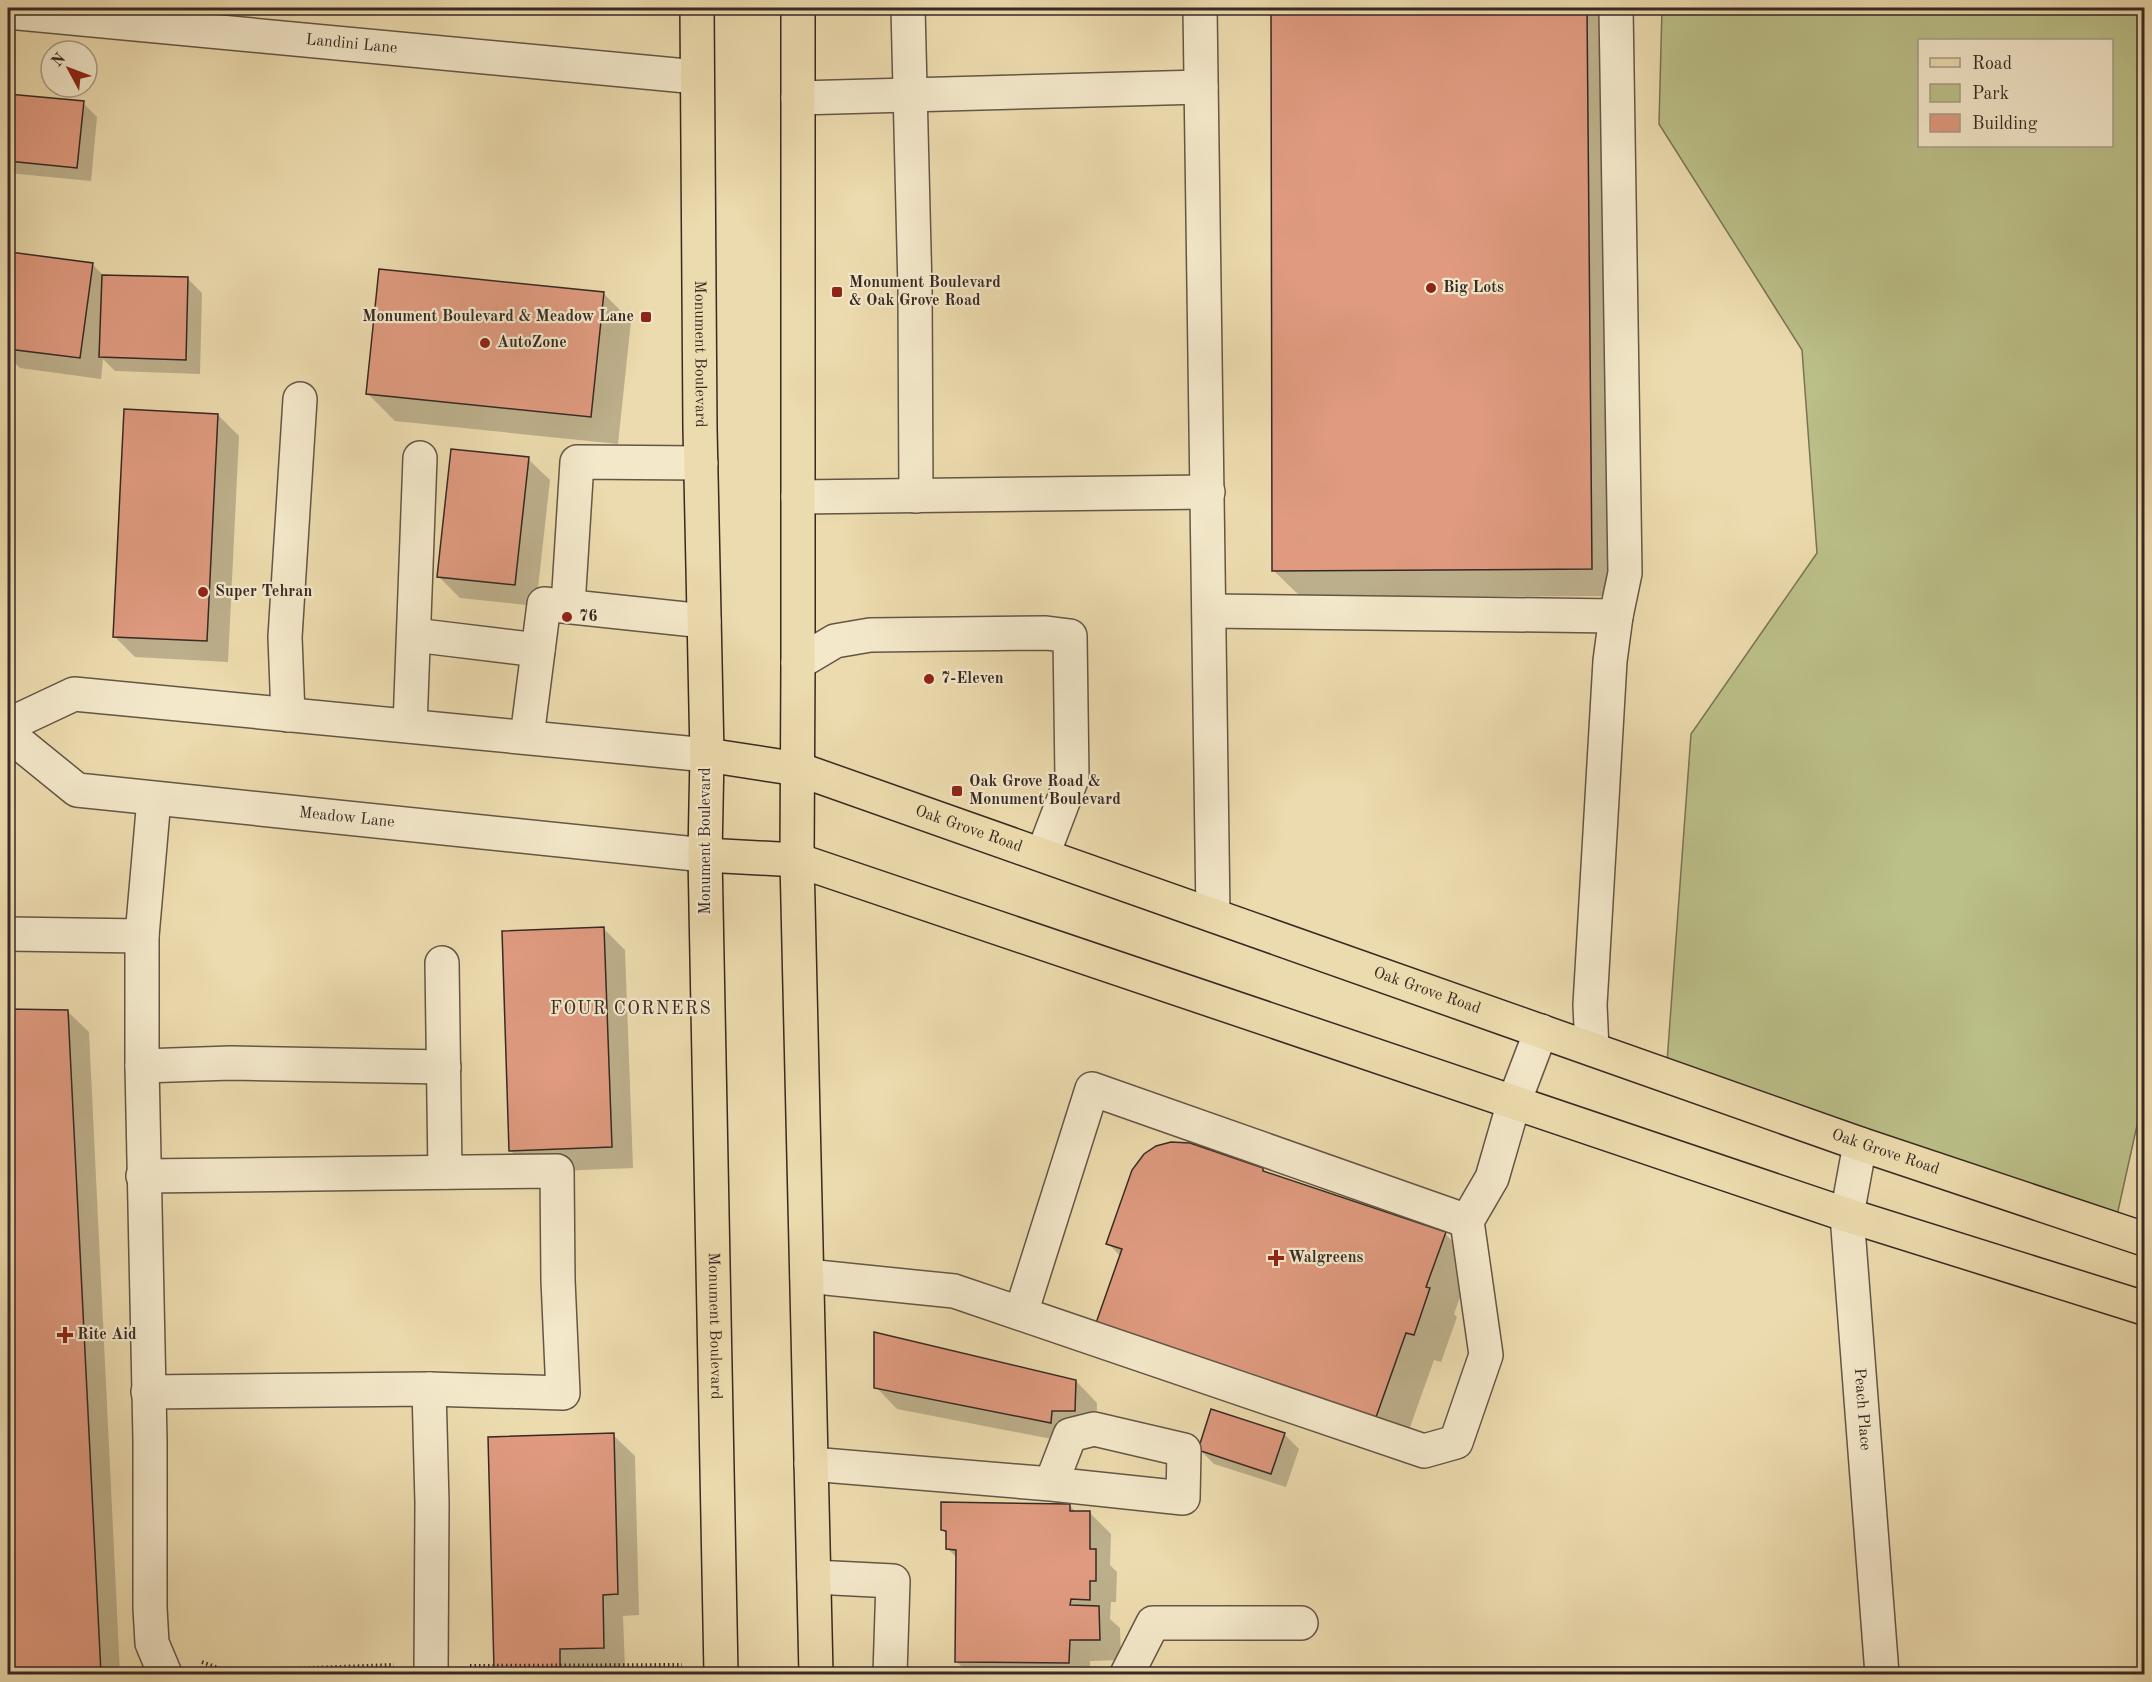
<svg xmlns="http://www.w3.org/2000/svg" width="2152" height="1682" font-family="'Old Standard TT',serif">
<style>
.green{fill:#bbbf88;stroke:#797456;stroke-width:1.5;fill-rule:evenodd}
.shadow{fill:#0003}
.building{fill:#df9a7f;stroke:#372924;stroke-width:1.5}
.lines{fill:none;stroke-linecap:round;stroke-linejoin:round}
.minor-casing{stroke:#645646;stroke-width:36}
.major-casing{stroke:#372924;stroke-width:36}
.path{stroke:#372924;stroke-width:4;stroke-dasharray:1.5 3;stroke-linecap:butt}
.minor{stroke:#f3e8ca;stroke-width:33}
.major{stroke:#ecdbae;stroke-width:33}
.poi-dot{fill:#8f2418;stroke:#f3e8ca;stroke-width:2}
.labels{text-anchor:middle;dominant-baseline:central;stroke-width:4.5;stroke-linejoin:round;paint-order:stroke}
.street-label{font-size:16px;fill:#372924;stroke:#f3e8ca}
.poi-label{font-size:16px;font-weight:bold;fill:#372924;stroke:#f3e8ca;text-anchor:start}
.neighbourhood-label{font-size:18px;letter-spacing:1.5px;fill:#372924;stroke:#f3e8ca}
</style>
<rect width="100%" height="100%" fill="#ecdbae"/>
<filter id="stains"><feTurbulence type="fractalNoise" baseFrequency=".00333" numOctaves="4"/><feColorMatrix values="0 0 0 0 .2 0 0 0 0 .09 0 0 0 0 .02 0 0 0 .5 -.17"/></filter>
<radialGradient id="worn" r=".72"><stop offset=".6" stop-color="#630" stop-opacity="0"/><stop offset="1" stop-color="#630" stop-opacity=".3"/></radialGradient>
<path class="green" d="M1662,8h482v1086l-30,135 -448,-153 25,-342 126,-181 -15,-203 -143,-226zM1920,40h192v106h-192z"/>
<g class="shadow">
<path d="M1272,8h324l19,18 4,570 -317,2 -28,-27z"/>
<path d="M8,96l75,7 14,14 -6,64 -83,-8z"/>
<path d="M11,253l81,11 13,13 83,2 14,14 -2,81 -85,-3 -12,-12 -2,20 -81,-11 -12,-12v-77z"/>
<path d="M603,293l28,28 -13,123 -223,-23 -28,-28z"/>
<path d="M218,415l21,21 -11,226 -93,-5 -21,-21z"/>
<path d="M528,459l22,21 -14,126 -76,-8 -21,-21z"/>
<path d="M603,928l22,22 8,218 -101,4 -21,-21z"/>
<path d="M8,1011h59l22,21 31,642h-112z"/>
<path d="M1263,1169l4,5 178,60 28,27 -19,53 3,3 -16,45 -7,-2 -31,87 -282,-190 -13,-14z"/>
<path d="M1076,1381l21,22 -1,29 -24,11 -175,-34 -21,-22z"/>
<path d="M1284,1434l15,15 -13,38 -72,-23 -14,-14z"/>
<path d="M613,1435l22,21 4,159 -16,1 2,53 -44,1v4h-80l-6,-5z"/>
<path d="M1069,1505l7,7h13l22,22 -1,31 7,7 -1,30h-5l-1,17 10,9 1,32 -31,1v13h-121l-13,-13 1,-103 -9,-9v-14l-6,-6z"/>
</g>
<g class="building">
<path d="M1271,8h316l5,561 -320,2z"/>
<path d="M8,94l76,7 -7,67 -69,-7z"/>
<path d="M10,252l83,11 -13,95 -72,-9v-81z"/>
<path d="M379,269l225,23 -13,125 -225,-23z"/>
<path d="M102,275l86,2 -2,83 -87,-3z"/>
<path d="M124,409l94,5 -11,227 -94,-4z"/>
<path d="M451,449l78,8 -14,128 -78,-8z"/>
<path d="M604,927l8,220 -103,4 -7,-220z"/>
<path d="M8,1009l60,1 33,664h-93z"/>
<path d="M1171,1142l19,1 73,25v3l183,61 -20,55 4,1 -16,47 -8,-2 -31,87 -279,-97 26,-74 -16,-5 26,-74 12,-16 12,-8z"/>
<path d="M874,1332l202,48 -1,31h-23l-1,12 -177,-35z"/>
<path d="M1211,1409l74,24 -14,41 -73,-24z"/>
<path d="M614,1433l4,161 -15,1 1,53 -44,1v18l-66,2 -6,-232z"/>
<path d="M941,1502l129,2v7h20v38h6v32h-6v19l-19,-1 -1,6 29,1 1,34h-30l-1,23 -114,-1 1,-112 -10,-1v-18l-5,-1z"/>
</g>
<g class="lines">
<g class="minor-casing">
<g id="minor">
<path d="M908,8l7,282 1,206"/>
<path d="M1200,8l13,907"/>
<path d="M1616,8l9,565 -9,43"/>
<path id="s1" d="M8,12l689,65"/>
<path d="M798,98l403,-11"/>
<path d="M798,497l410,-5"/>
<path d="M568,606l9,-144 124,1"/>
<path d="M1209,611l407,5 -6,45 -20,344 2,44"/>
<path d="M414,635l124,15"/>
<path d="M798,663l37,-22 35,-6 176,-2 24,3 2,142 -29,76"/>
<path d="M288,715l-3,-78 15,-238"/>
<path d="M8,725l66,-31 633,61"/>
<path d="M410,726l10,-268"/>
<path id="s2" d="M8,734l69,56 628,65"/>
<path d="M527,737l17,-133 160,17"/>
<path d="M154,799l-12,137v130l8,374v168l2,35 13,31"/>
<path d="M8,934l134,2"/>
<path d="M442,963l3,209"/>
<path d="M142,1066l89,-3 213,4"/>
<path id="s3" d="M1860,1144l-13,71 35,459"/>
<path d="M143,1176l414,-5 1,109 5,113 -134,-4 -281,3"/>
<path d="M807,1276l147,15 470,160 32,-9 30,-87 -19,-134 25,-43 22,-76 27,-71"/>
<path d="M1021,1313l71,-224 375,132"/>
<path d="M429,1389l3,114 -1,171"/>
<path d="M811,1464l240,20 132,14 1,-48 -90,-21 -24,6 -19,49"/>
<path d="M814,1577l79,4 -3,93"/>
<path d="M1127,1674l26,-51h148"/>
</g>
</g>
<g class="major-casing">
<g id="major">
<path id="s4" d="M697,8l3,420 7,327 -2,100 16,819"/>
<path d="M798,8v655l-1,197 19,814"/>
<path id="s5" d="M707,755l91,14 1062,375 284,95"/>
<path d="M705,855l92,5 1050,355 297,93"/>
</g>
</g>
<g class="path">
<path d="M202,1662l24,9 168,-6"/>
<path d="M470,1666l212,-1"/>
</g>
<use href="#minor" class="minor"/>
<use href="#major" class="major"/>
</g>
<g class="poi-dot">
<circle cx="1431" cy="288" r="6"/>
<rect x="831" y="286" width="12" height="12" rx="3"/>
<rect x="640" y="311" width="12" height="12" rx="3"/>
<circle cx="485" cy="343" r="6"/>
<circle cx="203" cy="592" r="6"/>
<circle cx="567" cy="617" r="6"/>
<circle cx="929" cy="679" r="6"/>
<rect x="951" y="785" width="12" height="12" rx="3"/>
<path d="M1273 1249h6v6h6v6h-6v6h-6v-6h-6v-6h6z"/>
<path d="M62 1326h6v6h6v6h-6v6h-6v-6h-6v-6h6z"/>
</g>
<g class="labels">
<g class="street-label">
<text stroke="none"><textPath href="#s1" startOffset="345">Landini Lane</textPath></text>
<text stroke="none"><textPath href="#s4" startOffset="346">Monument Boulevard</textPath></text>
<text stroke="none"><textPath href="#s2" startOffset="360">Meadow Lane</textPath></text>
<text stroke="none"><textPath href="#s5" startOffset="273">Oak Grove Road</textPath></text>
<text transform="translate(706 841) rotate(-90)">Monument Boulevard</text>
<text stroke="none"><textPath href="#s5" startOffset="759">Oak Grove Road</textPath></text>
<text stroke="none"><textPath href="#s5" startOffset="1245">Oak Grove Road</textPath></text>
<text stroke="none"><textPath href="#s4" startOffset="1318">Monument Boulevard</textPath></text>
<text stroke="none"><textPath href="#s3" startOffset="267">Peach Place</textPath></text>
</g>
<g class="poi-label">
<text x="849" y="283">Monument Boulevard<tspan x="849" dy="18">&amp; Oak Grove Road</tspan></text>
<text x="1443" y="288">Big Lots</text>
<text x="634" y="317" text-anchor="end">Monument Boulevard &amp; Meadow Lane</text>
<text x="497" y="343">AutoZone</text>
<text x="215" y="592">Super Tehran</text>
<text x="579" y="617">76</text>
<text x="941" y="679">7-Eleven</text>
<text x="969" y="782">Oak Grove Road &amp;<tspan x="969" dy="18">Monument Boulevard</tspan></text>
<text x="1288" y="1258">Walgreens</text>
<text x="77" y="1335">Rite Aid</text>
</g>
<g class="neighbourhood-label">
<text x="631" y="1009">FOUR CORNERS</text>
</g>
</g>
<rect width="2152" height="1682" fill="none" stroke="#ecdbae" stroke-width="30"/>
<rect x="9" y="9" width="2134" height="1664" fill="none" stroke="#372924" stroke-width="3"/>
<rect x="15" y="15" width="2122" height="1652" fill="none" stroke="#372924" stroke-width="1.5"/>
<rect x="1918" y="39" width="195" height="108" fill="#f3e8ca" stroke="#a89c88" stroke-width="1.5"/>
<rect x="1930" y="58" width="30" height="9" fill="#ecdbae" stroke="#a89c88" stroke-width="1.5"/>
<text x="1972" y="69" font-size="18" fill="#372924">Road</text>
<rect x="1930" y="84" width="30" height="18" fill="#bbbf88" stroke="#a89c88" stroke-width="1.5"/>
<text x="1972" y="99" font-size="18" fill="#372924">Park</text>
<rect x="1930" y="114" width="30" height="18" fill="#df9a7f" stroke="#a89c88" stroke-width="1.5"/>
<text x="1972" y="129" font-size="18" fill="#372924">Building</text>
<g transform="translate(69 69) rotate(311)"><circle r="28" fill="#f3e8ca" stroke="#a89c88" stroke-width="1.5"/>
<path d="M0-4.5L10 22L0 15L-10 22Z" fill="#8f2418"/>
<text y="-9" font-size="16" font-weight="bold" text-anchor="middle" fill="#372924">N</text>
</g>
<rect width="100%" height="100%" filter="url(#stains)"/>
<rect width="100%" height="100%" fill="url(#worn)"/>
</svg>
